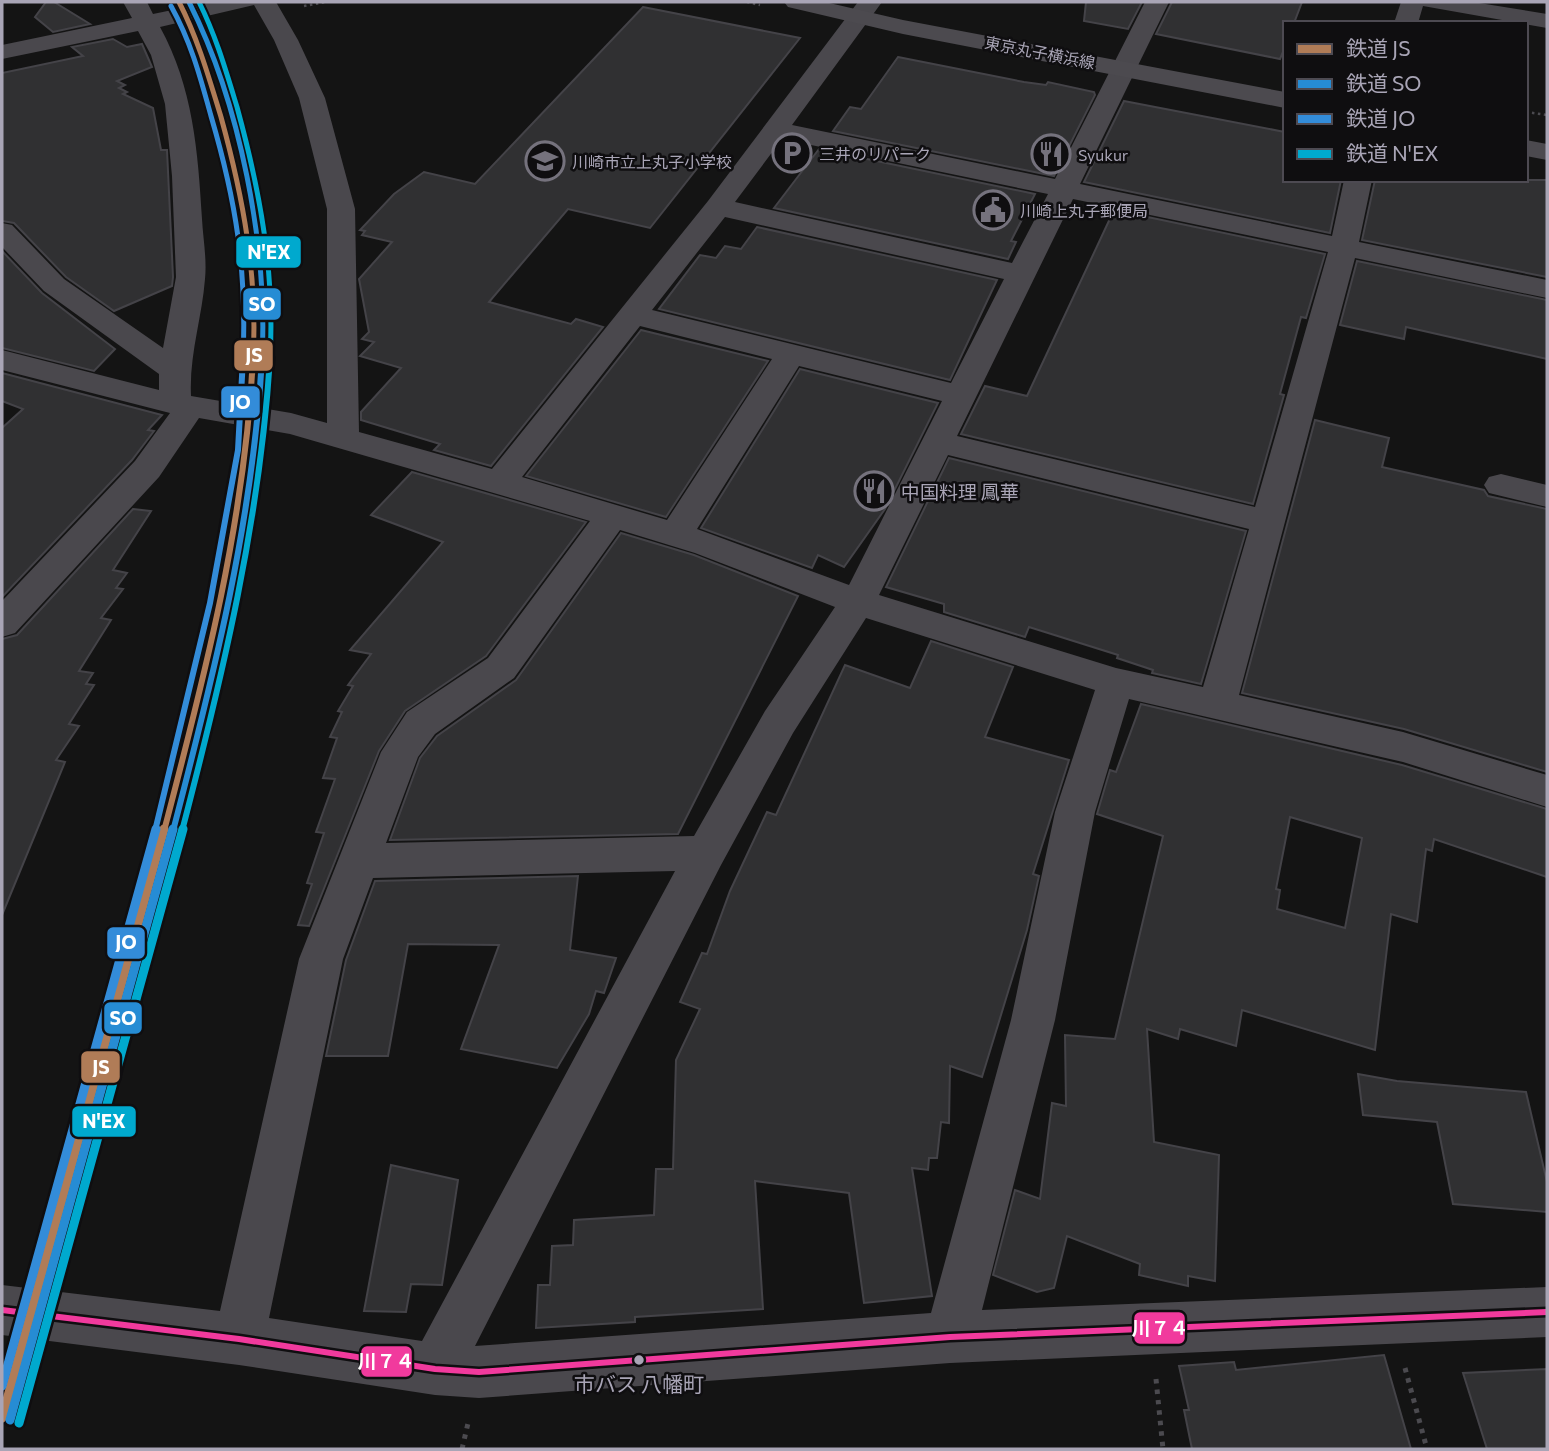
<svg xmlns="http://www.w3.org/2000/svg" width="1549" height="1451" font-family="Commissioner,'Noto Sans JP',sans-serif">
<style>
.building{fill:#303032;stroke:#444348;stroke-width:2;fill-rule:evenodd}
.lines{fill:none;stroke-linecap:round;stroke-linejoin:round}
.path-far1{stroke:#4b4a4f;stroke-width:2.5;stroke-dasharray:2.5 3.5;stroke-linecap:butt}
.path{stroke:#4b4a4f;stroke-width:5;stroke-dasharray:4.5 6;stroke-linecap:butt}
.minor{fill:#4a484d;fill-rule:evenodd}
.major{fill:#4c4a4f;fill-rule:evenodd}
.bus-1-casing{stroke:#0f0e10;stroke-width:11}
.bus-1{stroke:#f13a9d;stroke-width:6}
.rail-1-far2-casing{stroke:#0f0e10;stroke-width:9}
.rail-1-far1-casing{stroke:#0f0e10;stroke-width:11}
.rail-1-casing{stroke:#0f0e10;stroke-width:14}
.rail-2-far2-casing{stroke:#0f0e10;stroke-width:9}
.rail-2-far1-casing{stroke:#0f0e10;stroke-width:11}
.rail-2-casing{stroke:#0f0e10;stroke-width:14}
.rail-3-far2-casing{stroke:#0f0e10;stroke-width:9}
.rail-3-far1-casing{stroke:#0f0e10;stroke-width:11}
.rail-3-casing{stroke:#0f0e10;stroke-width:14}
.rail-4-far2-casing{stroke:#0f0e10;stroke-width:9}
.rail-4-far1-casing{stroke:#0f0e10;stroke-width:11}
.rail-4-casing{stroke:#0f0e10;stroke-width:14}
.rail-1-far2{stroke:#b07c57;stroke-width:5}
.rail-1-far1{stroke:#b07c57;stroke-width:6}
.rail-1{stroke:#b07c57;stroke-width:9}
.rail-2-far2{stroke:#268cd4;stroke-width:5}
.rail-2-far1{stroke:#268cd4;stroke-width:6}
.rail-2{stroke:#268cd4;stroke-width:9}
.rail-3-far2{stroke:#338cd9;stroke-width:5}
.rail-3-far1{stroke:#338cd9;stroke-width:6}
.rail-3{stroke:#338cd9;stroke-width:9}
.rail-4-far2{stroke:#00a9ce;stroke-width:5}
.rail-4-far1{stroke:#00a9ce;stroke-width:6}
.rail-4{stroke:#00a9ce;stroke-width:9}
.bus-dot{fill:#a9a5b6;stroke:#0f0e10;stroke-width:2.5}
.labels{text-anchor:middle;dominant-baseline:central;stroke-width:5;stroke-linejoin:round;paint-order:stroke}
.far-street-label{font-size:16px;fill:#a9a5b6;stroke:#0f0e10}
.far-poi-label{font-size:16px;fill:#a9a5b6;stroke:#0f0e10;text-anchor:start}
.poi-label{font-size:19px;fill:#a9a5b6;stroke:#0f0e10;text-anchor:start}
.near-bus-label{font-size:21px;fill:#a9a5b6;stroke:#0f0e10}
.line-badge{stroke:#0f0e10;stroke-width:2.5}
.badge-label{font-size:19px;text-anchor:middle;font-weight:bold;fill:#fff}
</style>
<rect width="100%" height="100%" fill="#141414"/>
<g class="building">
<path d="M46,2h8l36,22 -37,8 -18,-15z"/>
<path d="M1086,2h56l-14,27 -44,-8z"/>
<path d="M1172,2h130l-8,21h-9v24l-5,12 -124,-25z"/>
<path d="M643,7l157,31 -150,190 -82,-19 -79,93 82,22 5,-5 27,8 -112,139 -57,-16 6,-6 -79,-24v-8l40,-44 -41,-12 14,-14 -12,-3 7,-7 -10,-53 33,-37 -30,-7 3,-4 -5,-1 34,-36 30,-22 51,12z"/>
<path d="M113,39l14,8 15,-3 10,23 -35,14 8,4 -6,3 8,4 -4,2 30,14 8,42h6l6,127 -1,9 -58,25 -48,-34 -52,-54 -12,-2v-148l81,-17 -11,-9z"/>
<path d="M898,57l126,25 22,3 2,-3 46,10 1,3 -41,81 -221,-45 17,-24 11,2z"/>
<path d="M1124,101l161,31v48h56l-11,53 -246,-51z"/>
<path d="M819,149l216,45 -24,47 5,1 -8,17 -234,-51z"/>
<path d="M1375,180h172v97l-185,-37z"/>
<path d="M1114,210l211,44 -19,64 -5,-1 -21,77 4,1 -31,109 -292,-70 24,-48 42,10z"/>
<path d="M757,227l240,53 -47,100 -291,-71 41,-54 16,3 9,-12 16,3z"/>
<path d="M2,251l40,42 73,56 -21,22 -92,-23z"/>
<path d="M1357,261l190,39v59l-141,-32 -2,12 -64,-14z"/>
<path d="M641,330l127,31 -102,156 -140,-41z"/>
<path d="M800,369l138,34 -53,106 -41,58 -26,-12 -6,13 -111,-40z"/>
<path d="M2,373l160,42 -14,15 6,1 -22,29 -130,137v-169l21,-19 -21,-8z"/>
<path d="M1315,420l74,18 -7,29 102,23 4,6 59,13v263l-143,-43 -162,-36z"/>
<path d="M949,458l297,73 -45,153 -49,-11 1,-3 -36,-12 1,-3 -89,-28 -4,10 -81,-25v-8l-58,-17z"/>
<path d="M412,472l174,50 -100,134 -81,55 -26,40 -70,175 -11,-1 14,-41 -5,-1 17,-50 -8,-1 19,-53 -12,-1 14,-40 -7,-1 12,-25 -4,-1 15,-25 -5,-1 23,-31 -21,-4 93,-108 -72,-27z"/>
<path d="M133,509l18,2 -38,59 14,3 -11,15 7,1 -22,29 10,2 -32,51 14,2 -7,11 8,1 -25,39 10,2 -23,34 9,2 -63,153v-276l15,-4z"/>
<path d="M621,533l73,22 104,41 -120,238 -288,6 30,-82 17,-22 79,-56z"/>
<path d="M931,641l82,26 -28,70 84,23 -36,114 6,2 -12,54 -45,147 -32,-11 -1,57 -8,-1 -4,36h-8l-1,12 -16,-2 20,128 -68,7 -15,-110 -94,-12 8,128 -128,8v5l-99,6 2,-43h12l2,-39 21,-1 1,-25 80,-5 2,-46h17l3,-109 24,-51 -20,-7 22,-49 5,1 23,-63 37,-79 9,3 69,-150 65,23z"/>
<path d="M1141,704l261,61 145,44v68l-113,-38 -2,12 -6,-2 -9,73 -26,-8 -16,136 -133,-40 -6,36 -56,-17 -2,10 -31,-10 7,113 65,13 -4,126 -27,-5v10l-49,-11 1,-11 -73,-28 -13,52 -17,4 -44,-17 22,-85 25,9 12,-96 14,3 -1,-71 50,4 48,-203 -66,-22 13,-44 6,2zM1290,817l72,21 -17,90 -68,-19 3,-19 -4,-1z"/>
<path d="M578,876l-8,74 46,8 -12,35 -8,-2 -7,23 -32,54 -96,-19 38,-104 -91,-1 -20,112h-62l20,-96 29,-79z"/>
<path d="M1358,1074l39,7 129,11 21,90v30l-94,-8 -16,-82 -74,-7z"/>
<path d="M391,1165l67,15 -16,105 -31,-1 -5,28 -42,-1z"/>
<path d="M1384,1355l27,94h-219l-8,-39h5l-10,-44 55,-4 2,8z"/>
<path d="M1547,1369v80h-60l-24,-76z"/>
</g>
<g class="lines">
<g class="path-far1">
<path d="M747,2l13,3"/>
<path d="M304,6l22,-4"/>
<path d="M1526,112l21,3"/>
</g>
<g class="path">
<path d="M1405,1368l22,81"/>
<path d="M1156,1379l7,70"/>
<path d="M462,1449l7,-30"/>
</g>
<g class="minor">
<path d="M123,2h24l6,12 58,-12h65l22,38 27,58 30,111 4,223 133,37 216,-268 150,-199h24l-90,123 263,54 90,-177h24l-89,182 252,52 12,-56h28l-13,62 188,38v18l-192,-40 -116,437 164,37 144,43v32l-144,-45 -274,-63 -34,113 -40,208 -73,290 565,-23v50l-597,26 -471,35 -44,-3 -196,-30 -237,-30v-50l218,26 79,-352 82,-207 26,-40 81,-54 102,-137 -300,-87 -91,-16 -40,59 -144,156 -13,4v-36l133,-140 35,-48 -168,-43v-20l157,40v-16l-115,-83 -42,-44v-24l10,2 52,54 99,69 13,-71 -4,-101 -7,-72 -14,-49 -13,-24 -136,28v-14l130,-27zM254,5l20,35 25,58 28,111v214l-36,-10 -100,-17c-2,-41 11,-78 14,-117 2,-20 -2,-41 -3,-60 -4,-68 -9,-132 -42,-192zM782,139l266,55 -36,69 -277,-61zM1073,199l255,53 -73,255 -298,-71zM725,217l279,62 -53,104 -299,-73zM640,326l132,33 -105,161 -145,-43zM799,366l143,35 -93,184 -152,-56zM948,455l301,74 -46,158 -87,-19 -237,-73zM620,530l75,23 140,54 -70,104 -71,125 -308,7 32,-86 17,-23 79,-56zM866,618l229,72 -40,122 -44,208 -80,293 -456,33 246,-481 72,-132zM675,871l-253,470 -153,-23 74,-359 30,-81z"/>
<path d="M1401,2h72l74,12v14l-124,-22 -5,17h-24z"/>
<path d="M1501,474l46,11v22l-58,-14 -5,-8 5,-8z"/>
</g>
<g class="major">
<path d="M784,2h41l78,18 382,72v16l-382,-74 -115,-27z"/>
<path d="M1526,140l21,4v16l-21,-4z"/>
</g>
<g class="bus-1-casing">
<path id="bus-1" d="M2,1310l237,29 196,30 44,3 471,-35 597,-25"/>
</g>
<use href="#bus-1" class="bus-1"/>
<g class="rail-1-far2-casing">
<path id="rail-1-far2" d="M179,2c19,37 30,76 42,115 22,80 37,159 32,242"/>
</g>
<g class="rail-1-far1-casing">
<path id="rail-1-far1" d="M164,831c41,-156 81,-311 89,-473"/>
</g>
<g class="rail-1-casing">
<path id="rail-1" d="M2,1418l162,-589"/>
</g>
<g class="rail-2-far2-casing">
<path id="rail-2-far2" d="M189,2c51,101 79,244 73,357"/>
</g>
<g class="rail-2-far1-casing">
<path id="rail-2-far1" d="M173,831c41,-157 80,-311 89,-473"/>
</g>
<g class="rail-2-casing">
<path id="rail-2" d="M10,1420l163,-591"/>
</g>
<g class="rail-3-far2-casing">
<path id="rail-3-far2" d="M171,6c20,36 29,70 40,110 25,85 36,154 32,243"/>
</g>
<g class="rail-3-far1-casing">
<path id="rail-3-far1" d="M155,831l55,-228 28,-153 5,-92"/>
</g>
<g class="rail-3-casing">
<path id="rail-3" d="M2,1386l154,-557"/>
</g>
<g class="rail-4-far2-casing">
<path id="rail-4-far2" d="M199,2c17,34 27,69 38,105 23,84 38,165 33,252"/>
</g>
<g class="rail-4-far1-casing">
<path id="rail-4-far1" d="M182,831c41,-157 78,-312 88,-473"/>
</g>
<g class="rail-4-casing">
<path id="rail-4" d="M19,1423l164,-594"/>
</g>
<use href="#rail-1-far2" class="rail-1-far2"/>
<use href="#rail-1-far1" class="rail-1-far1"/>
<use href="#rail-1" class="rail-1"/>
<use href="#rail-2-far2" class="rail-2-far2"/>
<use href="#rail-2-far1" class="rail-2-far1"/>
<use href="#rail-2" class="rail-2"/>
<use href="#rail-3-far2" class="rail-3-far2"/>
<use href="#rail-3-far1" class="rail-3-far1"/>
<use href="#rail-3" class="rail-3"/>
<use href="#rail-4-far2" class="rail-4-far2"/>
<use href="#rail-4-far1" class="rail-4-far1"/>
<use href="#rail-4" class="rail-4"/>
</g>
<defs>
<g id="parking-ring" transform="scale(2.0125)"><circle r="9.5" fill="#0f0e10" stroke="#75727d" stroke-width="1.5"/><path d="M-3.5-5.5H1a3.5 3.5 0 0 1 0 7H-1V5.5H-3.5ZM-1-3.4V-.6H.8a1.4 1.4 0 0 0 0-2.8Z" fill="#75727d"/></g>
<g id="restaurant-ring" transform="scale(2.0125)"><circle r="9.5" fill="#0f0e10" stroke="#75727d" stroke-width="1.5"/><path d="M-5-6h1v4h1v-4h1v4h1v-4h1v5L-1.5 .5V6h-2V.5L-5-1ZM5-6V6H3V1.5H1.5Q1.5-4 5-6Z" fill="#75727d"/></g>
<g id="school-ring" transform="scale(2.0125)"><circle r="9.5" fill="#0f0e10" stroke="#75727d" stroke-width="1.5"/><path d="M0-5L7-2L0 1L-7-2ZM-4 1L0 2.5L4 1V4Q0 6-4 4Z" fill="#75727d"/></g>
<g id="civic-ring" transform="scale(2.0125)"><circle r="9.5" fill="#0f0e10" stroke="#75727d" stroke-width="1.5"/><path d="M-.6-6.5H3V-4.5H.6V-3L4-1V1h2V6H-6V1h2V-1L-.6-3ZM-1.2 2.5V6h2.4V2.5Z" fill="#75727d"/></g>
</defs>
<g fill-rule="evenodd">
<use href="#parking-ring" x="792" y="153"/>
<use href="#restaurant-ring" x="1051" y="154"/>
<use href="#school-ring" x="545" y="161"/>
<use href="#civic-ring" x="993" y="210"/>
<use href="#restaurant-ring" x="874" y="491"/>
</g>
<circle class="bus-dot" cx="639" cy="1360" r="6"/>
<g class="labels">
<g class="far-street-label">
<text transform="translate(1040 52) rotate(11)">東京丸子横浜線</text>
</g>
<g class="far-poi-label">
<text x="819" y="153">三井のリパーク</text>
<text x="1078" y="154">Syukur</text>
<text x="572" y="161">川崎市立上丸子小学校</text>
<text x="1020" y="210">川崎上丸子郵便局</text>
</g>
<g class="poi-label">
<text x="901" y="491">中国料理 鳳華</text>
</g>
<g class="near-bus-label">
<text x="639" y="1383">市バス 八幡町</text>
</g>
</g>
<g class="line-badge">
<rect x="235" y="235" width="67" height="34" rx="7" fill="#00a9ce"/>
<rect x="242" y="287" width="40" height="34" rx="7" fill="#268cd4"/>
<rect x="233" y="339" width="41" height="33" rx="7" fill="#b07c57"/>
<rect x="220" y="385" width="41" height="34" rx="7" fill="#338cd9"/>
<rect x="106" y="926" width="40" height="34" rx="7" fill="#338cd9"/>
<rect x="103" y="1001" width="40" height="34" rx="7" fill="#268cd4"/>
<rect x="80" y="1050" width="41" height="34" rx="7" fill="#b07c57"/>
<rect x="71" y="1105" width="66" height="33" rx="7" fill="#00a9ce"/>
<rect x="1133" y="1311" width="53" height="34" rx="7" fill="#f13a9d"/>
<rect x="360" y="1345" width="53" height="33" rx="7" fill="#f13a9d"/>
</g>
<g class="badge-label">
<text x="269" y="259">N'EX</text>
<text x="262" y="311">SO</text>
<text x="254" y="362">JS</text>
<text x="240" y="409">JO</text>
<text x="126" y="949">JO</text>
<text x="123" y="1025">SO</text>
<text x="101" y="1074">JS</text>
<text x="104" y="1128">N'EX</text>
<text x="1160" y="1335">川７４</text>
<text x="386" y="1368">川７４</text>
</g>
<rect width="1549" height="1451" fill="none" stroke="#a9a5b6" stroke-width="7"/>
<rect x="1283" y="21" width="245" height="161" fill="#0f0e10" stroke="#4d4a52" stroke-width="2"/>
<rect x="1297" y="44" width="35" height="10" fill="#b07c57" stroke="#4d4a52" stroke-width="2"/>
<text x="1346" y="56" font-size="21" fill="#a9a5b6">鉄道 JS</text>
<rect x="1297" y="79" width="35" height="10" fill="#268cd4" stroke="#4d4a52" stroke-width="2"/>
<text x="1346" y="91" font-size="21" fill="#a9a5b6">鉄道 SO</text>
<rect x="1297" y="114" width="35" height="10" fill="#338cd9" stroke="#4d4a52" stroke-width="2"/>
<text x="1346" y="126" font-size="21" fill="#a9a5b6">鉄道 JO</text>
<rect x="1297" y="149" width="35" height="10" fill="#00a9ce" stroke="#4d4a52" stroke-width="2"/>
<text x="1346" y="161" font-size="21" fill="#a9a5b6">鉄道 N'EX</text>
</svg>
